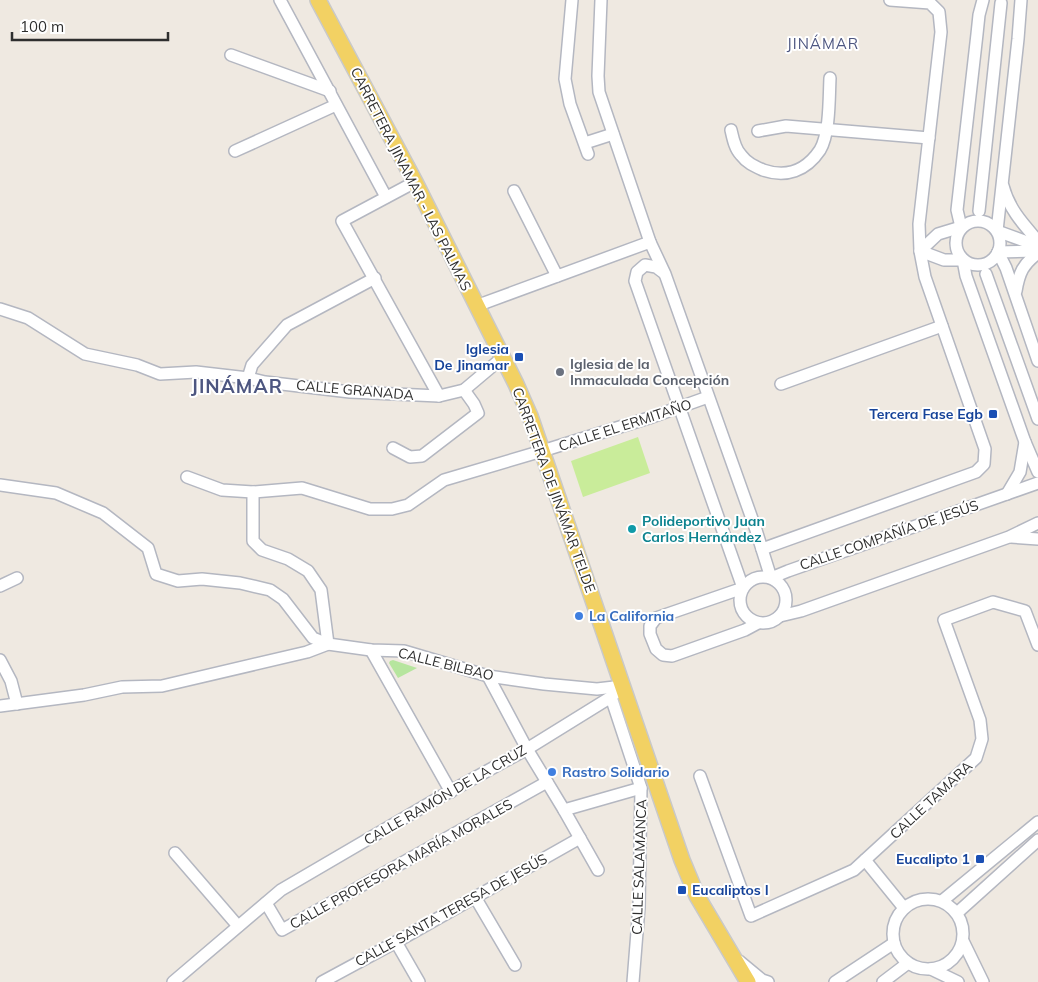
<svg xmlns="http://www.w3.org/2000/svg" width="1038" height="982" font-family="Mulish,sans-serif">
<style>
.green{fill:#b6e59e}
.pitch{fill:#c9ec9a}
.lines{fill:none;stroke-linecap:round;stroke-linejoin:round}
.minor-casing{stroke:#b4b7c1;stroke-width:14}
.major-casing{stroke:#c9c9c9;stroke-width:18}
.minor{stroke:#fff;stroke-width:11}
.major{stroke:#f2d163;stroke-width:15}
.transit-dot{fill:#1a4fb4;stroke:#fff;stroke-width:2}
.worship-dot{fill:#6b7280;stroke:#fff;stroke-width:2}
.culture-dot{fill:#0f9aa8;stroke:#fff;stroke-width:2}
.shop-dot{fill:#3f7fe0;stroke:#fff;stroke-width:2}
.labels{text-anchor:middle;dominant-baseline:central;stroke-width:4;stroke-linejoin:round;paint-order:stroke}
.street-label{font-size:14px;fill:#2e2e2e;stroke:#fff}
.transit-label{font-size:14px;font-weight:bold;fill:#164399;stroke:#fff;text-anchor:end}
.worship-label{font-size:14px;font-weight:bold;fill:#5b616d;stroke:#fff;text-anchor:start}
.culture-label{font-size:14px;font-weight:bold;fill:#0d838f;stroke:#fff;text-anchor:start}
.shop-label{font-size:14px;font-weight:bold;fill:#366cbe;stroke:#fff;text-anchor:start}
.neighbourhood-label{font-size:15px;letter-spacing:1px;fill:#4d5680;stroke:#fff}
.district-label{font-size:19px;font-weight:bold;letter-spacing:1px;fill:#4d5680;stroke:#fff}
</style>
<rect width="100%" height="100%" fill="#efe9e1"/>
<path class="green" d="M393,660l24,8 -19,10 -9,-15 1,-2z"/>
<path class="pitch" d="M638,437l12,36 -67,24 -12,-36z"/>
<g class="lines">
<g class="minor-casing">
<g id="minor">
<path d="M280,0l106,197"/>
<path d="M572,0l-7,79 5,25 18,50"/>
<path d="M601,0l-3,76 1,16 51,150 15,32 91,256 15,48 17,-7 250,-88"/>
<path d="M231,55l99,36"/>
<path d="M731,130c2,9 4,19 10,25 6,8 13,11 22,15 23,8 43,1 57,-20 10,-17 9,-52 10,-72"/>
<path d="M758,131l28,-5 143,12"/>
<path d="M585,143l28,-9"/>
<path d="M235,151l101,-46"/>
<path d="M415,182l-73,39 97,175"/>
<path d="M1003,186c6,23 20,38 35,55"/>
<path d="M514,191l43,85"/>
<path d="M979,211l22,-208"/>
<circle cx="978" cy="243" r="22"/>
<path d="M961,227l-4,-17 20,-176 2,-19 4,-15"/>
<path d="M961,227l-23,7 -18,17 24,9h19"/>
<path d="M997,231l21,-192 3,-39"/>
<path d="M997,231l41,15"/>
<path d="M998,252l8,16 32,93"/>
<path d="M998,252l40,-1"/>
<path d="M963,260l3,16 59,166 13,30"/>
<path d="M664,273l-8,-6 -11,-2 -8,7 -2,9 108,307 -87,30 -6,8v8l6,15 7,6 9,1 73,-26 13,-7"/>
<path d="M986,274l52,145"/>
<path d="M1016,291c3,-18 7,-27 22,-38"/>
<path d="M476,306l174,-64"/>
<path d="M0,309l28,9 57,36 52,11 23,9 36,-2 52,6 17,4 85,10 89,4 25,-6 38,-32"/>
<path d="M248,378l4,-13 35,-40 88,-47"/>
<path d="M781,384l161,-58"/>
<path d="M393,448l17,9 12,-1 56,-43 -4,-9 -10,-14"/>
<path d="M187,477l35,13 31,2 49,-4 68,21h22l16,-4 36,-25 98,-29 110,-34 56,-20"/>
<path d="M0,485l56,8 47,20 45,35 8,26 22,7 24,-2 38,4 30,7 13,9 30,39 15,6 43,6 33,1 84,25 56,8 53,5 26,-3"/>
<path d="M1007,494l13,-22 5,-30"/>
<path d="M1011,537l27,2"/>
<path d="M762,549l214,-77 8,-8 1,-15 -60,-172 -5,-26 -1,-27 22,-192 -2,-20 -9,-9 -40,-3"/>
<circle cx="763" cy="600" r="23"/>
<path d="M0,586l17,-8"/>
<path d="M780,616l21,-5 208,-74 29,-14"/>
<path d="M371,650l80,142"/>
<path d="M0,660l11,21 6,23"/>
<path d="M488,676l39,73 37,61 34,60"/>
<path d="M611,697l30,91 -2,119 -6,75"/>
<path d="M0,706l84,-11 38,-8 40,-1 145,-34 21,-8 -7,-54 -13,-19 -20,-12 -26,-9 -9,-9v-49"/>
<path d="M700,776l51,140 103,-46 122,-112 6,-19 -2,-19 -36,-100 49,-18 32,9 13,34"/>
<path d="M564,810l77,-22"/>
<path d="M175,853l63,73"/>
<path d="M865,860l39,48"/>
<path d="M475,897l40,68"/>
<circle cx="928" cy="934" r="35"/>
<path d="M942,901l96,-79"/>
<path d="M266,903l16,27 265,-148"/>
<path d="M957,913l81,-73"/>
<path d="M963,941l20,41"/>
<path d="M396,942l23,40"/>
<path d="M739,961l23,19 6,2"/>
<path d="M931,969l27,13"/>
<path d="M173,982l108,-92 159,-93 87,-48 84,-52 12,-11"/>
<path d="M322,982l74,-40 184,-104"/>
<path d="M835,982l59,-39"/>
<path d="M883,982l25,-19"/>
</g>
</g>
<g class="major-casing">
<path id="major" d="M318,0l97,182 101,202 14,32 12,35 140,409 15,36 51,86"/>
</g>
<use href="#minor" class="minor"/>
<use href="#major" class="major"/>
</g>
<g class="transit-dot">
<rect x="514" y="352" width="10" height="10" rx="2.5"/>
<rect x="988" y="409" width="10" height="10" rx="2.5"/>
<rect x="975" y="854" width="10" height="10" rx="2.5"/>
<rect x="677" y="885" width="10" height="10" rx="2.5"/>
</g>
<circle class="worship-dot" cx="560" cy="372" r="5"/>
<circle class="culture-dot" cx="632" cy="529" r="5"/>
<g class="shop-dot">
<circle cx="579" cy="616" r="5"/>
<circle cx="552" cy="772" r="5"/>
</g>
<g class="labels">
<g class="street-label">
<text transform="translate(411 179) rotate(63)">CARRETERA JINAMAR - LAS PALMAS</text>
<text transform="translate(355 390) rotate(5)">CALLE GRANADA</text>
<text transform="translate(625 425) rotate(-18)">CALLE EL ERMITAÑO</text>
<text transform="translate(554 490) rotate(70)">CARRETERA DE JINÁMAR TELDE</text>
<text transform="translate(889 535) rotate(-19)">CALLE COMPAÑÍA DE JESÚS</text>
<text transform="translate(446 664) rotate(14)">CALLE BILBAO</text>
<text transform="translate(445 795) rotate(-30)">CALLE RAMÓN DE LA CRUZ</text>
<text transform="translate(931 800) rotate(-43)">CALLE TAMARA</text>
<text transform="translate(401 864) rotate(-29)">CALLE PROFESORA MARÍA MORALES</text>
<text transform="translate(639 867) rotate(-88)">CALLE SALAMANCA</text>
<text transform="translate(451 910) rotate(-29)">CALLE SANTA TERESA DE JESÚS</text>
</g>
<g class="transit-label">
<text x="509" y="349">Iglesia<tspan x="509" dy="16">De Jinamar</tspan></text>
<text x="983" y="414">Tercera Fase Egb</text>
<text x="970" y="859">Eucalipto 1</text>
<text x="692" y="890" text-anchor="start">Eucaliptos I</text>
</g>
<g class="worship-label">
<text x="570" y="364">Iglesia de la<tspan x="570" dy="16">Inmaculada Concepción</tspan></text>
</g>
<g class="culture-label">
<text x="642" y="521">Polideportivo Juan<tspan x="642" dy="16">Carlos Hernández</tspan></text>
</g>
<g class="shop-label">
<text x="589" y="616">La California</text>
<text x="562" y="772">Rastro Solidario</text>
</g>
<g class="neighbourhood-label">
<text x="823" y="43">JINÁMAR</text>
</g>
<g class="district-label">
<text x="237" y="386">JINÁMAR</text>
</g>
</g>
<path d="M12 32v8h156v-8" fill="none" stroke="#2e2e2e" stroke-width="2.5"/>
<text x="20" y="32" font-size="15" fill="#2e2e2e" stroke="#ffffff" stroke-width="4" paint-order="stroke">100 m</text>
</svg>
